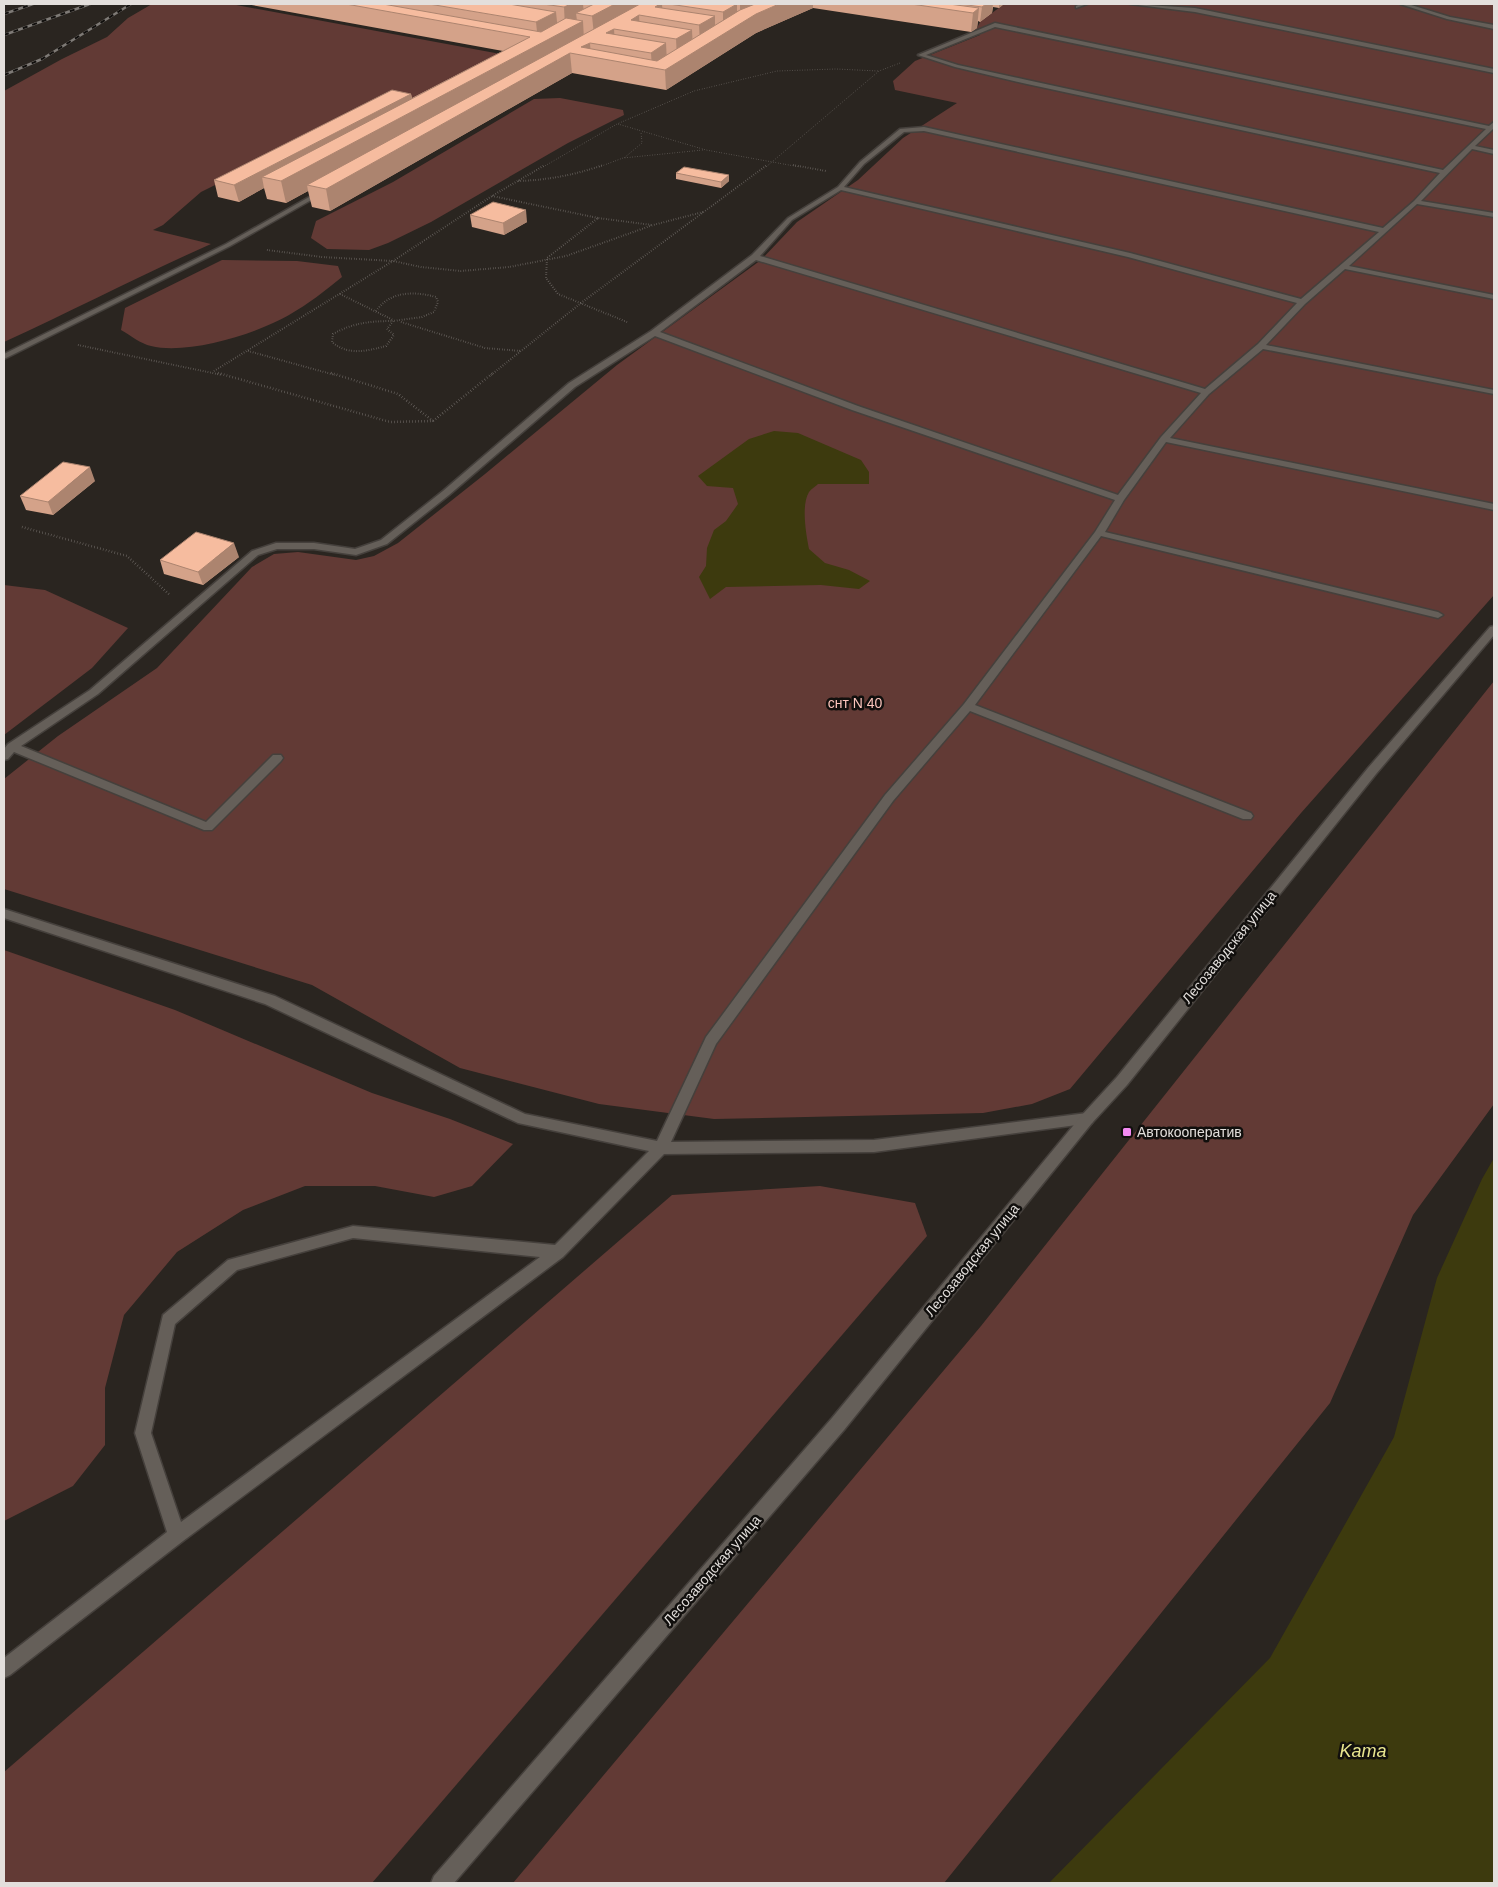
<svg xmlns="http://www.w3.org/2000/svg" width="1498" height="1887" font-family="Helvetica,sans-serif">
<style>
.green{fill:#623a35}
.water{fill:#3d3a0e}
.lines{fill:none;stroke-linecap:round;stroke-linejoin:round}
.service-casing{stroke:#45403c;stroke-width:3}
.tertiary-casing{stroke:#45403c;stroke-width:3}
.path-far2{stroke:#7a7571;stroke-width:1;stroke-dasharray:0.5 2;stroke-linecap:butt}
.path-far1{stroke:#7a7571;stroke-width:2;stroke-dasharray:0.5 2;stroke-linecap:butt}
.path{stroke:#7a7571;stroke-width:2.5;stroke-dasharray:0.5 2.5;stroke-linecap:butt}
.service{fill:#655f59;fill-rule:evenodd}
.tertiary{fill:#655f59;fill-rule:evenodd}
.rail-casing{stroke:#7e7a76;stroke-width:2.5}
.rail{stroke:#110f0d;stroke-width:2;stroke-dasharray:5;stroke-linecap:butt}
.wall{fill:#d4a289}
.shaded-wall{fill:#ac846f}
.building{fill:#f6bc9f;stroke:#ac846f}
.poi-dot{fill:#f38af2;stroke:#110f0d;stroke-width:2}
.labels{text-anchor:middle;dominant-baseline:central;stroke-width:5;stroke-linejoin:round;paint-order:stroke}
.park-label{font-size:14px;fill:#fdc5bd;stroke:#110f0d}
.street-label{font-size:14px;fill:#e3dfdc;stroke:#110f0d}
.poi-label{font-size:14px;fill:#e3dfdc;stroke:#110f0d;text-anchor:start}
.near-water-label{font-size:18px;font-style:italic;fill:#e9e68f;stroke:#110f0d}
</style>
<rect width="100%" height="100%" fill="#2a2520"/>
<g class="green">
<path d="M152,4h79l291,54 -93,49 -40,-8 -188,93 -38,33 -10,5 58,14c-70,31 -137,66 -207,98v-251l58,-32 45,-22 21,-19z"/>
<path d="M1004,4h490v591l-193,218 -231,276 -38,15 -49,9 -269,6 -115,-15 -139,-36 -148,-83 -308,-96v-110l54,-43 99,-68 95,-101 22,-13 24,-2 58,8 18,-4 24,-13 87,-69 132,-109 144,-105 36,-38 61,-42 45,-42 54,-35 -62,-13 -2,-9 22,-20 65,-26 -9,-3 6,-4 3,-6z"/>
<path d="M560,98l63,12 1,5 -56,28 -137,79 -43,21 -19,7 -42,-1 -16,-11 5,-17 77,-39 141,-83z"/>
<path d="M222,260l75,1 41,5 4,11c-17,14 -34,27 -53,38 -33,19 -101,40 -138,31 -10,-2 -21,-11 -30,-16l4,-22z"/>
<path d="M4,585l41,5 83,38 -36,40 -88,67z"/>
<path d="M1494,681v423l-81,111 -83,188 -386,480h-431l468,-557z"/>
<path d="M4,950l171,60 197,83 78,26 63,25 -41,42 -38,11 -59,-11h-70l-62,24 -66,42 -53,63 -19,73v57l-32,41 -69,35z"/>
<path d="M820,1186l95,17 12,33 -555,647h-368v-111l668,-577z"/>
</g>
<g class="water">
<path d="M774,431l24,2 63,27 8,12v12h-51c-2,2 -7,5 -9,8 -8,13 -3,42 0,57l16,14 24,7 21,11 -11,8 -38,-4 -95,2 -16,12 -11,-22 7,-11 1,-18 7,-18 12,-9 12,-17 -5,-16 -26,-2 -9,-10 51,-37z"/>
<path d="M1494,1158v725h-445l221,-225 124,-221 43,-159 45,-99z"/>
</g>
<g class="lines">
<g class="service-casing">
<g id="service">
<path d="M1080,4h7l-11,4v-2z"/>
<path d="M1130,4l65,4 299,61v4l-299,-61z"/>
<path d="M1400,4h8l42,13 44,8v4l-47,-10z"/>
<path d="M995,23l494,103 5,-4 -1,7 -18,17 19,4v4l-22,-5 -51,52 73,12v4l-77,-13 -68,62 145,29v4l-149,-30 -40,35 -39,41 228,45v4l-231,-45 -54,45 -39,44 324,66v6l-328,-68 -42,58 -19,32 333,80 5,3 -5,3 -337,-82 -126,169 276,108 2,3 -2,3h-8l-273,-108 -77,90 -177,243 -45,98 203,-2 213,-27 5,2 2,4 -2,4 -218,29 -210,2 -101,103 -380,284 -173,134 -6,3v-20l163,-126 -32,-99 28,-118 65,-55 125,-34 202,19 94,-94 -131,-28 -253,-119 -261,-86v-9l271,87 250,118 132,27 49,-104 179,-242 79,-91 131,-172 20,-32 -263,-90 -197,-74 -80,51 -126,108 -62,49 -31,11 -42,-6h-37l-19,6 -160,139 -77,52 185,76 67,-67h8l2,3 -2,3 -69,69h-8l-190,-78 -6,7 -4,1v-11l4,-5 82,-54 162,-139 24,-8h38l41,6 26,-9 62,-49 126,-108 82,-52 101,-76 36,-37 50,-31 22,-25 40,-33 24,-2 459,101 31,-27 26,-28 -413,-89 -72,-17 -37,-12zM995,27l491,102 -43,41 -416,-90 -69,-15 -32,-10zM924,131l455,101 -78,67 -171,-46 -286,-66 20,-23 40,-32zM841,190l287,67 169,46 -39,41 -53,45 -445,-133 32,-36zM756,260l445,133 -40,44 -43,58 -260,-89 -198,-74zM353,1238l187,19 -359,265 -30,-89 24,-109 62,-54z"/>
<path d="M325,188l3,2 -1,1 -97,55 -226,113v-5l222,-110z"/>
</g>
</g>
<g class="tertiary-casing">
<path id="tertiary" d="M1494,626v9l-118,139 -249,311 -35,38 -248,307 -390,453h-23l3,-7 398,-458 250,-303 35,-38 251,-309 122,-141z"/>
</g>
<g class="path-far2">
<path d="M618,124l88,26 94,17"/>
<path d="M624,158l18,-15 -1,-11"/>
<path d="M543,167l74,-43 77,-33 83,-20 59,-2 42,2"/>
<path d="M599,167l24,-9 80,-8"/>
<path d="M766,167l113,-96 21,-8"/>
</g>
<g class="path-far1">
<path d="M793,165l33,6"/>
<path d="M518,181c30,-1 57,-6 85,-16"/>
<path d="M492,196l106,22"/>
<path d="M267,250l55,7 71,4 28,6 40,4 48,-4 57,-11 87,-31 50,-13"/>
<path d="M340,294l53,26"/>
<path d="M376,311c14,-20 38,-20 60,-14l2,5 -4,10 -12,5 -29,4"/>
<path d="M393,321l-6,8 7,6 -8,11c-19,5 -38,10 -54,-4l1,-8c19,-11 38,-13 60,-13z"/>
<path d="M401,322l84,26 36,3"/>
<path d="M627,322l-69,-28 -12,-16 1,-20 51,-40 54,7"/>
<path d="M78,345l144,30"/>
<path d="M248,351l87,24"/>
<path d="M214,371l179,-110 99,-65 53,-31"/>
<path d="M491,375l90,-72 186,-138"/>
</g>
<g class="path">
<path d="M218,373l172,49 43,-1 60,-48"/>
<path d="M331,373l67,21 35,27"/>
<path d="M22,527l105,29 43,39"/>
</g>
<use href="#service" class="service"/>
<use href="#tertiary" class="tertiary"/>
<g class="rail-casing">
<g id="rail">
<path d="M4,14l29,-10"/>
<path d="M4,35l86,-31"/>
<path d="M4,75l38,-16 89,-55"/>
</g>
</g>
<use href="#rail" class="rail"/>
</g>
<g class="wall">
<path d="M246,4h758l-5,4 -6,-1 -1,6 -12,9 -2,-1 -1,7 -6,4 -158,-24 -57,25 -90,57 -94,-17 -242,138 -18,-4 -4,-16 -22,12 -19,-4 -3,-11 -25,14 -21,-5 -4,-17 197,-86 1,4 91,-47z"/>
<path d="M676,173l53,8 -8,7 -45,-9z"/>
<path d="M470,215l57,7 -23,13 -32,-8z"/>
<path d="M95,481l-42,34 -27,-5 -6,-14z"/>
<path d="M239,557l-36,28 -39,-11 -4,-14z"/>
</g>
<g class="shaded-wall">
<path d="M571,4h12l1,10 -8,-1 1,8 -12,6 -1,-20z"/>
<path d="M615,4h30l-51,31 -2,-19z"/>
<path d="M660,4h2l1,15 -8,-12z"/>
<path d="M737,4v19l-14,8v-19z"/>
<path d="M740,4h20l-20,15z"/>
<path d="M779,4h34v4l-57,25 -90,57 -1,-20 91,-56z"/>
<path d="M986,4h7l-1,9 -12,9 2,-15z"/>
<path d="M999,4h5l-5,4z"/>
<path d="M979,8l-2,20 -6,4 2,-19z"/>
<path d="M556,12l2,19 -20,10 -2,-19z"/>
<path d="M639,15l1,18 -9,-13z"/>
<path d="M715,16v19l-15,9 -1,-19z"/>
<path d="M583,21l1,19 -277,145 1,6 -22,12 -5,-22z"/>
<path d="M614,29l1,18 -9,-14z"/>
<path d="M692,30l1,20 -16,9 -1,-20z"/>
<path d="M590,43l1,14 -10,-10z"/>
<path d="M666,43l1,20 -15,5 -1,-15z"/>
<path d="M570,53l2,20 -242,138 -4,-22z"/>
<path d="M411,94l3,16 -152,67 2,11 -25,14 -5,-17z"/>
<path d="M729,175v6l-8,7v-6z"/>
<path d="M526,210l1,12 -23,13 -1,-12z"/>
<path d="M90,467l5,14 -42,34 -5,-13z"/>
<path d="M234,543l5,14 -36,28 -5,-13z"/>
</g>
<g class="building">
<path d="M346,4h37l158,28 25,-14 17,3 -302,160 -19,-4 268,-140z"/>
<path d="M429,4h80l47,8 -20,10z"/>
<path d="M543,4h28l-7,3z"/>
<path d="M594,4h21l-23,12 -16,-3z"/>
<path d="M640,4h20l-5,3 60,9 -16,9 -60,-10 -8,5 61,10 -16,9 -62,-10 -8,4 60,10 -15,10 -61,-10 -9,4 76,14 83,-51 15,-6h24l-23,10 -91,56 -95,-17 -244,136 -19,-4z"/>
<path d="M669,4h68l-14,8z"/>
<path d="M911,4h38l30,4 -6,5z"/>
<path d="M960,4h26l-4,3z"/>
<path d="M392,90l19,4 -177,91 -20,-5z"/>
<path d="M684,167l45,8 -8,7 -45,-9z"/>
<path d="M493,202l33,8 -23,13 -33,-8z"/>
<path d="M63,462l27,5 -42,35 -28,-6z"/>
<path d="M196,532l38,11 -36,29 -38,-12z"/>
</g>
<rect class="poi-dot" x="1122" y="1127" width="10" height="10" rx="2.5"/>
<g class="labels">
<g class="park-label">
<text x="855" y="703">снт N 40</text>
</g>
<g class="street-label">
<text transform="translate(1229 947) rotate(-51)">Лесозаводская улица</text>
<text transform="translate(972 1260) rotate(-51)">Лесозаводская улица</text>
<text transform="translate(712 1570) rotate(-49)">Лесозаводская улица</text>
</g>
<g class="poi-label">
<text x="1137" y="1132">Автокооператив</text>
</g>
<g class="near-water-label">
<text x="1363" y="1751">Kama</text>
</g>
</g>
<rect width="1498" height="1887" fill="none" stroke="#e3dfdc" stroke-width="10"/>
</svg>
